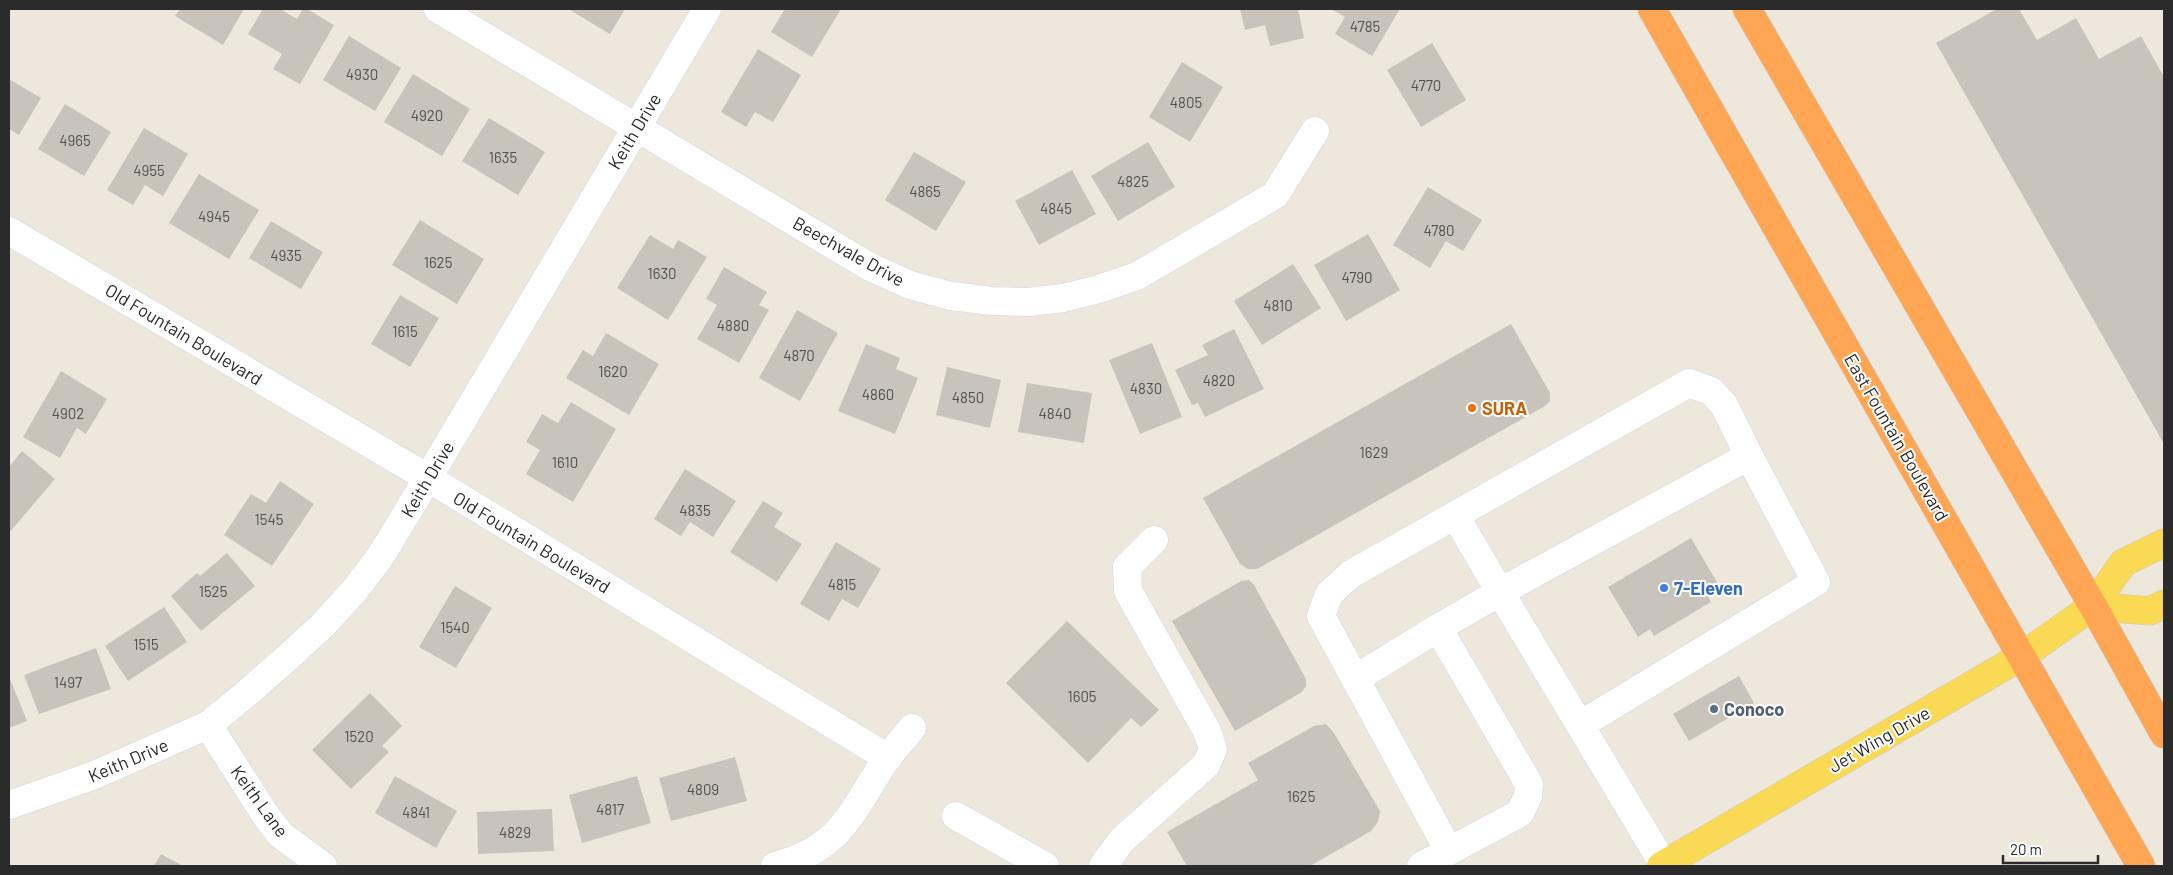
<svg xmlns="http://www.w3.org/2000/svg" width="2173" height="875" font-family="Barlow,sans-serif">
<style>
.building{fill:#c9c4bb}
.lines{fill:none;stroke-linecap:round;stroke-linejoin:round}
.minor-casing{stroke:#d1d4e4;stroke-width:29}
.major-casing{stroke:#c8c8c8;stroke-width:29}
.highway-casing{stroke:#c8c8c8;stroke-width:29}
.minor{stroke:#fff;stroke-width:28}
.major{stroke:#fada54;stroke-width:28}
.highway{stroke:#ffa655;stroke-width:28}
.food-dot{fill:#e8710a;stroke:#fff;stroke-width:2}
.shop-dot{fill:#3f7fe0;stroke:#fff;stroke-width:2}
.service-dot{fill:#5c6f8a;stroke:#fff;stroke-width:2}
.labels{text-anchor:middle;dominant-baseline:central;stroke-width:4;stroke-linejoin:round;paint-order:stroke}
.number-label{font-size:15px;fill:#52514f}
.street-label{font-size:18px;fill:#2b2b2b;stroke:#fff}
.food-label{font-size:18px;font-weight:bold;fill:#c56008;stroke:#fff;text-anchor:start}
.shop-label{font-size:18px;font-weight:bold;fill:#366cbe;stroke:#fff;text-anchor:start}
.service-label{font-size:18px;font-weight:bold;fill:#4e5e75;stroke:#fff;text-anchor:start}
</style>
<rect width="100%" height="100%" fill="#eee7dc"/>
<g class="building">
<path d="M180,9h64l-21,36 -48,-29z"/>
<path d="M263,9h17l17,10 6,-10h4l27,16 -34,59 -27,-15 9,-15 -34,-20z"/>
<path d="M568,9h57l-15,25z"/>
<path d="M785,9h56l-29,48 -41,-25z"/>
<path d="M1240,9h58l6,29 -34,8 -5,-21 -20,5z"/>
<path d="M1331,9h69l-28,47 -37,-22 10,-17z"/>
<path d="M1997,9h22l18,31 39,-22 23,41 42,-23 23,41v367l-228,-401z"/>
<path d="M349,36l52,32 -26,43 -52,-31z"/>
<path d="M1432,43l34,57 -45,27 -34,-57z"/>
<path d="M758,49l43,26 -28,47 -18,-10 -9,15 -25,-15z"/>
<path d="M1182,62l41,25 -33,55 -41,-25z"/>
<path d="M413,74l57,35 -28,47 -58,-34z"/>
<path d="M9,79l32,19 -22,37 -10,-6z"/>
<path d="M65,104l46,28 -27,44 -46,-27z"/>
<path d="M489,118l56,34 -27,43 -56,-34z"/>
<path d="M144,128l44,26 -25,42 -18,-11 -12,20 -26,-15z"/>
<path d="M1148,142l27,45 -57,34 -27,-45z"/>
<path d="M914,152l52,30 -30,49 -51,-31z"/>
<path d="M1072,170l24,44 -57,31 -24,-44z"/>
<path d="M199,174l60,36 -30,49 -60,-36z"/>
<path d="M1428,187l54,33 -19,31 -17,-10 -16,27 -37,-23z"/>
<path d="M420,220l64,39 -27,45 -65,-39z"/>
<path d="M271,221l52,31 -22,37 -52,-31z"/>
<path d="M1368,234l32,56 -54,31 -32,-56z"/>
<path d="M650,235l23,14 5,-9 29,17 -39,63 -51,-32z"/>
<path d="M1293,264l28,44 -59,37 -28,-44z"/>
<path d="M724,267l43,25 -8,13 10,5 -30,53 -42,-24 20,-34 -11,-6z"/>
<path d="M400,295l39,23 -29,49 -39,-23z"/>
<path d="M797,310l41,23 -38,68 -41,-23z"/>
<path d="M1511,324l39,69v8l-5,5 -288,163h-9l-8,-5 -37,-66z"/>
<path d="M1234,329l30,60 -59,28 -7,-14 -6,2 -17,-35 33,-15 -6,-10z"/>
<path d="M606,333l53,31 -30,51 -63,-37 17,-28 10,6z"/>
<path d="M1152,343l30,74 -42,17 -31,-74z"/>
<path d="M866,344l34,14 -4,11 22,9 -23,56 -57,-23z"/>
<path d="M947,367l54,13 -11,48 -54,-13z"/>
<path d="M61,371l46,28 -21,35 -9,-6 -17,30 -37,-21z"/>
<path d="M1027,383l65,10 -8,50 -66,-11z"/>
<path d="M571,402l45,27 -43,73 -47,-28 14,-24 -14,-8 16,-28 16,9z"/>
<path d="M22,451l33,28 -46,54v-66z"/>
<path d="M685,469l51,32 -23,36 -23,-15 -9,14 -27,-17z"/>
<path d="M280,481l34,23 -42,62 -48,-31 27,-41 15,9z"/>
<path d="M763,501l20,12 -9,14 28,17 -25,38 -47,-30z"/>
<path d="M1691,538l30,51 -13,7 3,6 -57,34 -4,-7 -12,8 -30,-50z"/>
<path d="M836,542l45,27 -23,39 -16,-9 -13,22 -29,-17z"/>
<path d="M227,553l28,33 -54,45 -30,-35 26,-23 3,3z"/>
<path d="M1249,580l5,5 52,94v7l-4,6 -67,39 -63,-110 69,-40z"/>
<path d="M455,586l37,22 -36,60 -37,-21z"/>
<path d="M164,607l23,35 -59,39 -23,-35z"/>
<path d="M1067,621l92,89 -18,17 -10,-9 -43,45 -82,-80z"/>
<path d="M96,648l15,41 -72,25 -15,-39z"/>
<path d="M1739,676l15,27 -65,38 -16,-27z"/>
<path d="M10,679l17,42 -18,7v-48z"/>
<path d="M370,693l32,33 -20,20 7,6 -38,37 -39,-39z"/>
<path d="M1326,724l8,9 46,78 -2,11 -7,9 -61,35h-123l-20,-34 91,-52 -10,-17 66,-37z"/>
<path d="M735,757l12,44 -76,20 -12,-43z"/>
<path d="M395,776l62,35 -21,37 -61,-35z"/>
<path d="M637,776l14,47 -69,20 -13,-48z"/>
<path d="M552,809l2,42 -76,3 -1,-42z"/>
<path d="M161,854l22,12h-29z"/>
</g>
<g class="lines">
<g class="minor-casing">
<g id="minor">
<path d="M438,9l432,258 40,18 41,11 41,5 37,1 34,-4 36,-9 38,-13 138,-81 40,-64"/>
<path d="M9,231l419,247 460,280"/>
<path d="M1355,679l83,-51"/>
<path d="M208,725l58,91 15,19 42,31"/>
<path d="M1580,725l236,-143 -67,-126 -249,136 164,273"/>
<path d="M9,805l83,-29 116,-51 38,-31 41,-36 35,-32 32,-35 26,-34 48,-79 279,-469"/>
<path d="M956,816l89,50"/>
<path d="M1449,851l-128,-235 8,-22 22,-20 338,-191 22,8 13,14 25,51"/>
<path d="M775,866c68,-18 77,-56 112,-108 8,-10 17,-20 25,-30"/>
<path d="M1103,866l19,-26 84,-75 7,-16 -6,-18 -79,-140 -1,-24 27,-27"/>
<path d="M1421,866l99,-53 8,-17 1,-12 -91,-156 62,-36 -45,-77"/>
</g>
</g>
<g class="major-casing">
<g id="major">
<path d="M2093,606l57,5 14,-7"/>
<path d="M1661,866l361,-210 71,-50 30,-43 41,-20"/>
</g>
</g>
<g class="highway-casing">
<g id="highway">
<path d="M1652,9l489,857"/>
<path d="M1747,9l346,597 71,128"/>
</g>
</g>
<use href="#minor" class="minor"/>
<use href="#major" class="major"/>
<use href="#highway" class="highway"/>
</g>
<circle class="food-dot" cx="1472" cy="408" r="5"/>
<circle class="shop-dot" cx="1664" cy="588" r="5"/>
<circle class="service-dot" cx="1714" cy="709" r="5"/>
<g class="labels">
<g class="number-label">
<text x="1365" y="26">4785</text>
<text x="362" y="74">4930</text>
<text x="1426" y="85">4770</text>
<text x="1186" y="102">4805</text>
<text x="427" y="115">4920</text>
<text x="75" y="140">4965</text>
<text x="503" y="157">1635</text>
<text x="149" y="170">4955</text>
<text x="1133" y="181">4825</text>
<text x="925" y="191">4865</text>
<text x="1056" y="208">4845</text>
<text x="214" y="216">4945</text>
<text x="1439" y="230">4780</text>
<text x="286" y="255">4935</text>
<text x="438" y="262">1625</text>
<text x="662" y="273">1630</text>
<text x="1357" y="277">4790</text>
<text x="1278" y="305">4810</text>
<text x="733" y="325">4880</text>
<text x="405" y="331">1615</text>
<text x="799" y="355">4870</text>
<text x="613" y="371">1620</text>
<text x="1219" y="380">4820</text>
<text x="1146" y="388">4830</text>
<text x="878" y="394">4860</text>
<text x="968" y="397">4850</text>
<text x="68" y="413">4902</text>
<text x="1055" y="413">4840</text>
<text x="1374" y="452">1629</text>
<text x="565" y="462">1610</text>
<text x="695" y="510">4835</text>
<text x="269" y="519">1545</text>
<text x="842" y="584">4815</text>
<text x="213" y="591">1525</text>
<text x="455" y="627">1540</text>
<text x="146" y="644">1515</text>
<text x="68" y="682">1497</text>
<text x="1082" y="696">1605</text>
<text x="359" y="736">1520</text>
<text x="703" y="789">4809</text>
<text x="1301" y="796">1625</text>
<text x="610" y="809">4817</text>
<text x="416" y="812">4841</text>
<text x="515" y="832">4829</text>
</g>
<g class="street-label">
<text transform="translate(634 131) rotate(-59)">Keith Drive</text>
<text transform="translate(849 251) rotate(29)">Beechvale Drive</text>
<text transform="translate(184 334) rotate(31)">Old Fountain Boulevard</text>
<text transform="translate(1897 437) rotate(60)">East Fountain Boulevard</text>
<text transform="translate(427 479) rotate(-59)">Keith Drive</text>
<text transform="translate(532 542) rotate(31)">Old Fountain Boulevard</text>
<text transform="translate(1879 739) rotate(-30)">Jet Wing Drive</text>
<text transform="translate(128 760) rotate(-23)">Keith Drive</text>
<text transform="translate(260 801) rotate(54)">Keith Lane</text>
</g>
<g class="food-label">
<text x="1482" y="408">SURA</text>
</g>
<g class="shop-label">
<text x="1674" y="588">7-Eleven</text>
</g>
<g class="service-label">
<text x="1724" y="709">Conoco</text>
</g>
</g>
<rect width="2173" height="875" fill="none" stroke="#2b2b2b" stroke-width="20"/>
<path d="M2003 855v8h95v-8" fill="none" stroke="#2b2b2b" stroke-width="2.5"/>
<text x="2010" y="855" font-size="15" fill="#2b2b2b" stroke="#ffffff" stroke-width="4" paint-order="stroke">20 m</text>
</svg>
